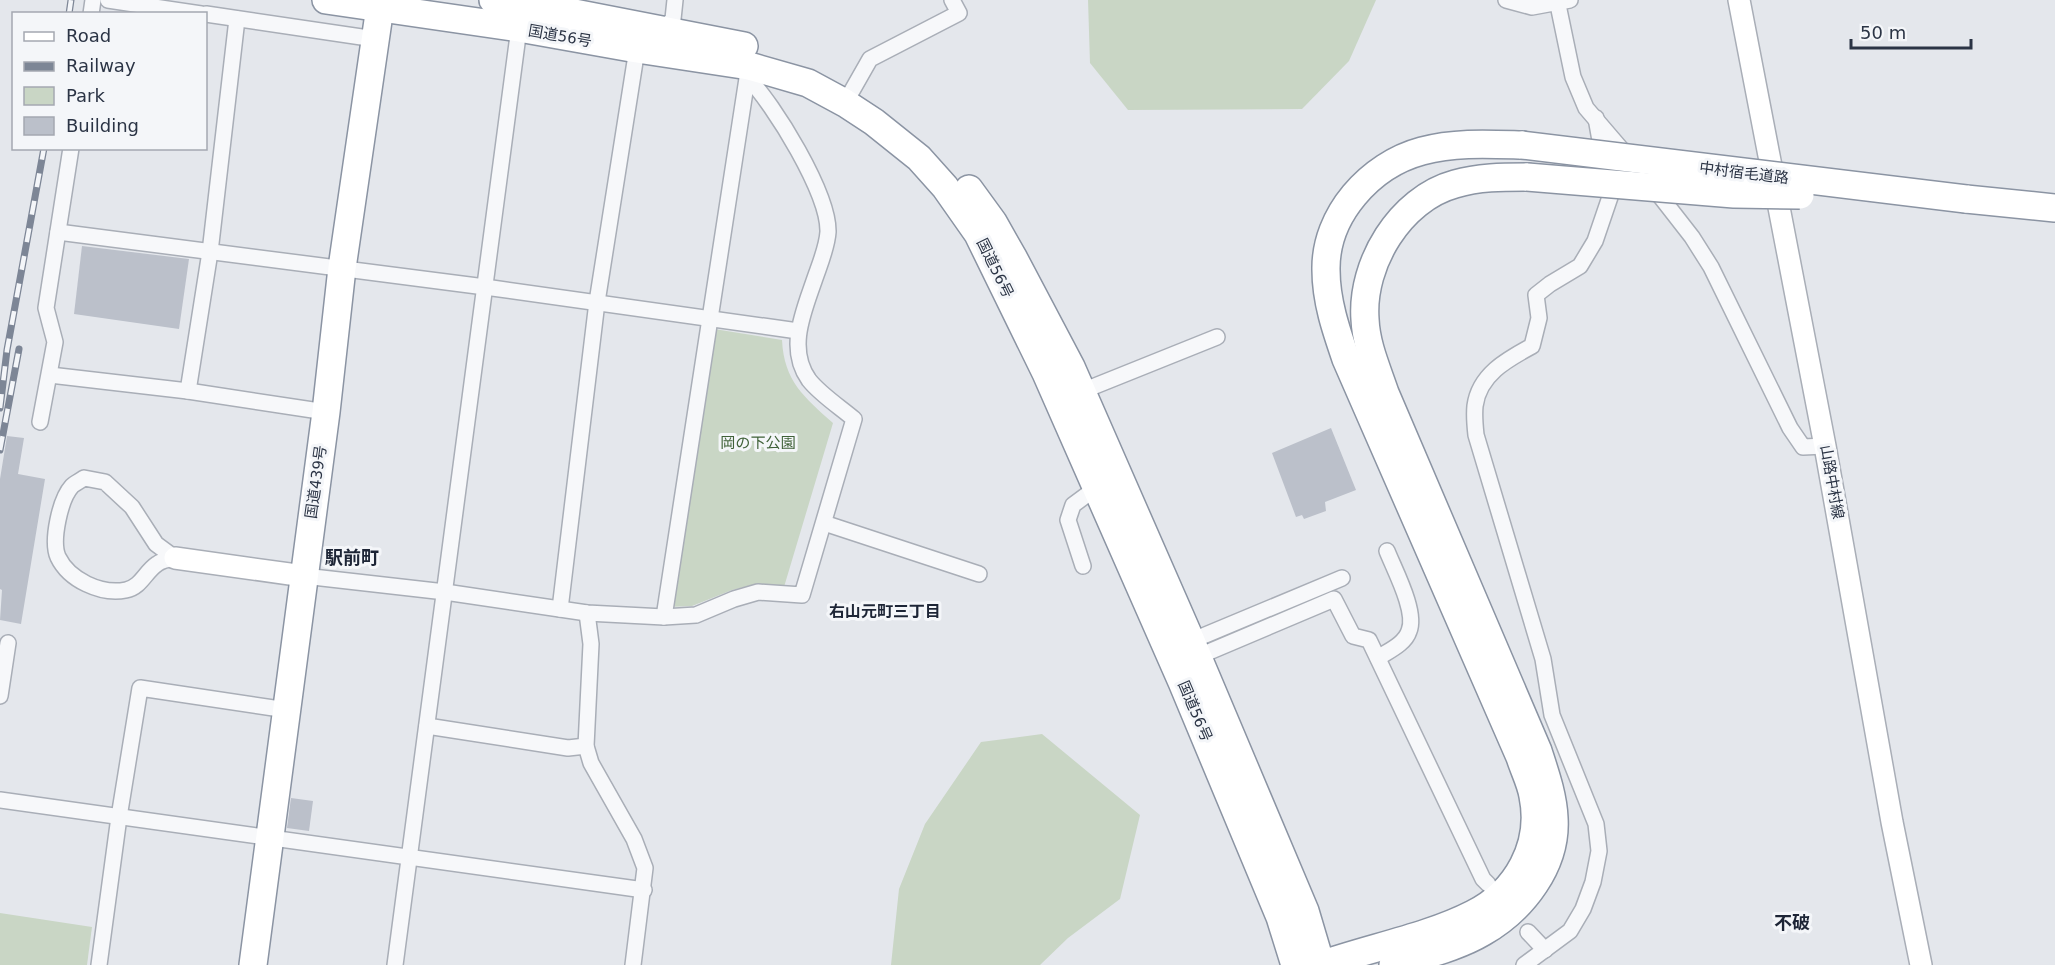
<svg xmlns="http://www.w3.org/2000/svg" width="2055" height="965" font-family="'DejaVu Sans','Noto Sans JP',sans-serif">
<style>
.green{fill:#c9d6c5}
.building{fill:#bbc0ca}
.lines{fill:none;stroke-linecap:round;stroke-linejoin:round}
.street-casing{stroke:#a9aeb7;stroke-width:18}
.secondary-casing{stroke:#a9aeb7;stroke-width:24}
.highway-casing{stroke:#8b94a3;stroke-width:30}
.street{stroke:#f7f8fa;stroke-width:15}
.secondary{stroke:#fff;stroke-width:21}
.highway{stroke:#fff;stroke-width:27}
.rail-casing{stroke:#7d8696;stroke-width:7}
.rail{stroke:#f4f6f9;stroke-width:4.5;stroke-dasharray:14;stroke-linecap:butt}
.highway-bridge-casing{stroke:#8b94a3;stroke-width:30;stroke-linecap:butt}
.highway-bridge{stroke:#fff;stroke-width:27}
.labels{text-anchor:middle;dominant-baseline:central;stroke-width:6;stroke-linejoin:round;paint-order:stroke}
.street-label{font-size:15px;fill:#2b3445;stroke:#f4f6f9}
.park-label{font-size:15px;fill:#3f6138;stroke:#f4f6f9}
.neighbourhood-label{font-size:16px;font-weight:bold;fill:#1d2536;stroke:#f4f6f9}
.quarter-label{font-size:18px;font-weight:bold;fill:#1d2536;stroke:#f4f6f9}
</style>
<rect width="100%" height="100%" fill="#e4e7ec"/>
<g class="green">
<path d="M1088,0h288l-27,61 -47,48 -174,1 -38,-47z"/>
<path d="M708,328l74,12c2,41 22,57 51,83l-49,164 -28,-3 -24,6 -40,16 -25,1z"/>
<path d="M1042,734l98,81 -20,84 -52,39 -28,27h-149l8,-76 26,-65 56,-82z"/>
<path d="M0,913l92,14 -5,38h-87z"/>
</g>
<g class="building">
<path d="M82,246l107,13 -10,70 -105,-15z"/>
<path d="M1331,428l25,62 -31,12 1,9 -22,8 -2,-4 -6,2 -24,-64z"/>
<path d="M7,436l17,2 -6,36 27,5 -24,145 -21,-4 2,-30 -2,-1v-110z"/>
<path d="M291,798l22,3 -4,30 -22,-3z"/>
</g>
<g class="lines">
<g class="street-casing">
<g id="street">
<path d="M108,0l93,14"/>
<path d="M1506,0l26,7 38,-7"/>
<path d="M1557,0l16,77 13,31 42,49"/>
<path d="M91,14l2,-14"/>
<path d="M206,14l169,25"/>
<path d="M845,103l25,-44 89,-46 -7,-13"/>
<path d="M1653,187l39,50 19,30 79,161 13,19 22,-1"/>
<path d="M58,232l427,55 313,44"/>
<path d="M50,375l138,16 138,21"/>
<path d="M188,391l22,-139 27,-233"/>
<path d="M1075,394l142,-57"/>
<path d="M40,422l15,-80 -9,-34 25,-160"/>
<path d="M84,478l21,4 27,25 24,37 19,14c-6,1 -13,2 -18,6 -12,8 -16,23 -31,26 -25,5 -57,-10 -68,-33 -7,-16 2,-58 14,-71 3,-3 8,-5 12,-8z"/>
<path d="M824,523l155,51"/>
<path d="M1083,566l-15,-46 5,-15 23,-17"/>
<path d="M304,576l141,16 142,21 77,4 32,-2 38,-16 24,-7 44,3 52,-176c-14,-12 -33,-24 -45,-39 -22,-31 -6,-67 5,-99 5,-15 13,-33 14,-49 1,-38 -54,-128 -81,-155"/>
<path d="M560,609l37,-307 40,-253 24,-18 12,-12 2,-19"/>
<path d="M587,613l4,31 -5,102 5,17 43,76 11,29 -12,97"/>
<path d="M664,617l84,-545"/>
<path d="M1188,645l3,-4 151,-63"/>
<path d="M1190,657h7l137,-58 19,37 16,4 114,239 5,5"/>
<path d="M1378,658c10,-7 27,-14 31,-27 8,-19 -14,-60 -22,-80"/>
<path d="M0,696l8,-53"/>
<path d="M427,726l141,22 18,-2"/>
<path d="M0,800l644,90"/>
<path d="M1528,932l17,18"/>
<path d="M99,965l20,-148 21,-129 147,22"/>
<path d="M395,965l124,-937"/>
<path d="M1524,965l46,-34 13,-22 10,-27 6,-31 -3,-27 -44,-109 -9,-56 -67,-224c-1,-9 -2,-19 -1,-29 4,-31 31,-46 57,-60l7,-28 -3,-23 14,-11 30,-18 15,-25 15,-44 -14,-79"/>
</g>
</g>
<g class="secondary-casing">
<g id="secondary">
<path d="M1739,0l86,446 67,376 29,143"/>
<path d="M175,558l129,18"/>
</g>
</g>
<g class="highway-casing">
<g id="highway">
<path d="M326,0l193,28 118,21 112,17 59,17 37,20 29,19 45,36 26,29 33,47 68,139 136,309 98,235 15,48"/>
<path d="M493,0l30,3 221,43"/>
<path d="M969,189l24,33 21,37 57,108 120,274 114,270 16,54"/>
<path d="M1966,199l89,9"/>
<path d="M253,965l73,-553 16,-144 39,-268"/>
<path d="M1321,965c48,-17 107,-28 152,-51 44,-22 70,-69 60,-118 -2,-13 -9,-26 -13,-39l-174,-398c-10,-29 -20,-58 -20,-89 -1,-55 44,-105 96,-119 33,-9 67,-7 100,-6"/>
<path d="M1393,965c30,-10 63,-17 90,-33 40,-23 74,-67 71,-114 -1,-23 -9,-45 -16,-67l-153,-358c-8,-24 -19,-48 -20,-74 -4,-55 35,-120 90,-135 24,-7 47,-7 72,-7"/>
</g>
</g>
<use href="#street" class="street"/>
<use href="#secondary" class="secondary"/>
<use href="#highway" class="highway"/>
<g class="rail-casing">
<g id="rail">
<path d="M69,14l2,-14"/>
<path d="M0,408l7,-58 37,-202"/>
<path d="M0,450l19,-101"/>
</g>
</g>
<use href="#rail" class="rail"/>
<g class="highway-bridge-casing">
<g id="highway-bridge">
<path d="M1522,145l444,54"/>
<path d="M1527,177l207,17 66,1"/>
</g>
</g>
<use href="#highway-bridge" class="highway-bridge"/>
</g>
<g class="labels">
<g class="street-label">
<text transform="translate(560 36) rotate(10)">国道56号</text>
<text transform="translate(1744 173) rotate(7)">中村宿毛道路</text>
<text transform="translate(995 268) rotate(64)">国道56号</text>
<text transform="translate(316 482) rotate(-82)">国道439号</text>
<text transform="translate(1832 482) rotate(80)">山路中村線</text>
<text transform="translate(1195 711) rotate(67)">国道56号</text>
</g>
<g class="park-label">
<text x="758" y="443">岡の下公園</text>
</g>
<g class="neighbourhood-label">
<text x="885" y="611">右山元町三丁目</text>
</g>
<g class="quarter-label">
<text x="352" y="557">駅前町</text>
<text x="1792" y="922">不破</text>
</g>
</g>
<rect x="12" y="12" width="195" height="138" fill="#f4f6f9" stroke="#a4a8b1" stroke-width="1.5"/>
<rect x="24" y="32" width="30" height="9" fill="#ffffff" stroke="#a4a8b1" stroke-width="1.5"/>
<text x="66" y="42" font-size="18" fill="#2b3445">Road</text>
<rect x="24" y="62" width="30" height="9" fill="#7d8696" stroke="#a4a8b1" stroke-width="1.5"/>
<text x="66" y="72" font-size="18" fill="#2b3445">Railway</text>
<rect x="24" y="87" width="30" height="18" fill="#c9d6c5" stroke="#a4a8b1" stroke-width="1.5"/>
<text x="66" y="102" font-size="18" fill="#2b3445">Park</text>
<rect x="24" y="117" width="30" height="18" fill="#bbc0ca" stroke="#a4a8b1" stroke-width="1.5"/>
<text x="66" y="132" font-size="18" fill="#2b3445">Building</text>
<path d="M1851 39v9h120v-9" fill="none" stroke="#2b3445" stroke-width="3"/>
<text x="1860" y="39" font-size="18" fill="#2b3445" stroke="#f4f6f9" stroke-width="4.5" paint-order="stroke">50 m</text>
</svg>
